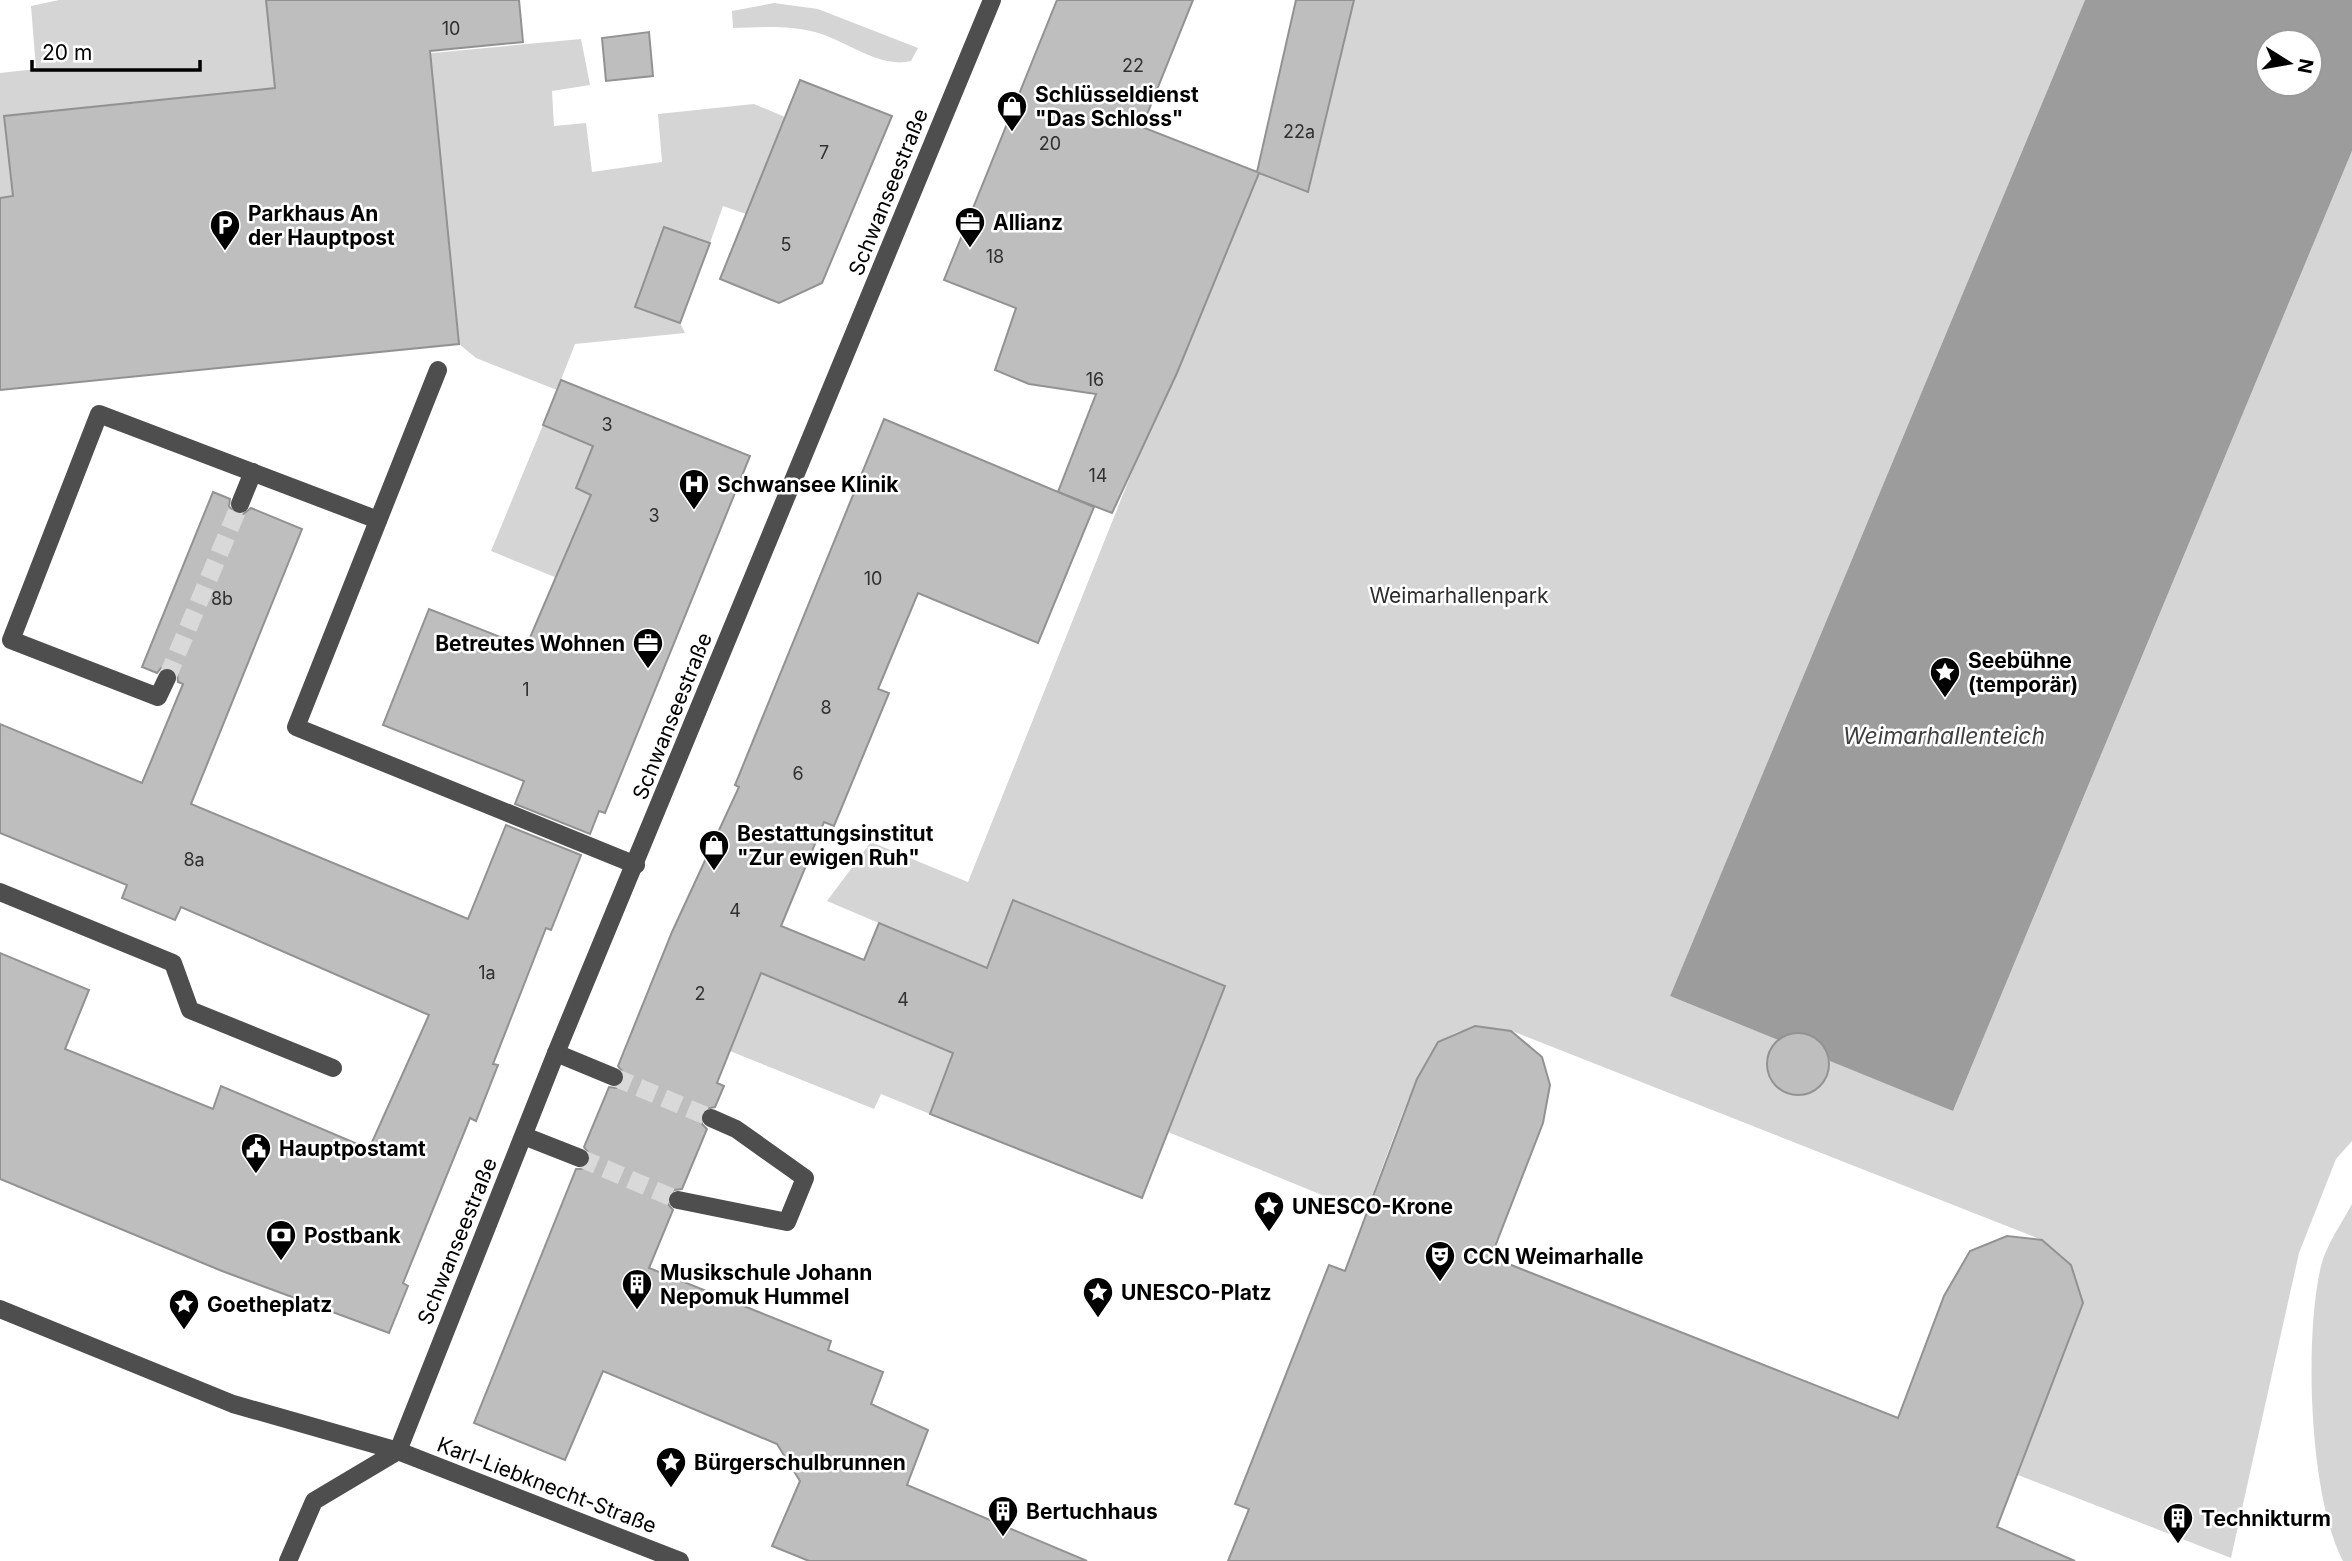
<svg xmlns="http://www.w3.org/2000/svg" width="2352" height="1561" font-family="Inter,sans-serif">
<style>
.green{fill:#d5d5d5}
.water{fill:#9c9c9c;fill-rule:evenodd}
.building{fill:#bebebe;stroke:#929292;stroke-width:2}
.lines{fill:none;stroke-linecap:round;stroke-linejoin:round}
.minor-tunnel{stroke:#d9d9d9;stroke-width:18;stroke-dasharray:18 9;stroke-linecap:butt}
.minor{stroke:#4e4e4e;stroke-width:18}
.labels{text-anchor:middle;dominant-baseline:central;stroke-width:5;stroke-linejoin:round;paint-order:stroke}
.number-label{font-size:18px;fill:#303030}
.poi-label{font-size:21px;font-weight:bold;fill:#000;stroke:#fff;text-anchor:start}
.street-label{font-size:21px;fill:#000;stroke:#fff}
.park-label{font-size:21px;fill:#2c2c2c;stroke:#fff}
.water-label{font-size:23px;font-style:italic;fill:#3d3d3d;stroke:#fff}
</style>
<rect width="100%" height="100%" fill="#fff"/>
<g class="green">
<path d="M59,0h207l7,68 308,-29 9,46 -38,6 2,35 32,-3 6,49 70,-10 -4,-48 96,-10 31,13 -39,97 -23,-8 -13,37 -46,-16 -28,79 44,17 5,10 -110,11 -18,46 -81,-32 -17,-14 -28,-272 -427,45 9,79 -13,2v-125l36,-4 -5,-63z"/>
<path d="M1354,0h731l-415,996 108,44 12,-6 22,2 15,15 126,60 399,-960v990l-16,18 -37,94 -68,305 -213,-83 65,-172 -12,-38 -29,-25 -530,-209c-28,-4 -47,-7 -72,11 -21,15 -62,140 -74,171l-198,-81 57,-146 -211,-86 -84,214 -49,-20 -7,15 -144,-58 31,-78 117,48 62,-72 -113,-48 44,-59 97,40 170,-425 39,-84 82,-200 50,18z"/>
<path d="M774,3l44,6 100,39 -7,13c-32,8 -65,-21 -96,-29 -28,-7 -53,-5 -82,-4l-1,-17z"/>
<path d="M543,425l67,28 -34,35 15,7 89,133 -189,-77z"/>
<path d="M2352,1204v357h-9c-34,-64 -39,-224 -22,-295 5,-21 21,-43 31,-62z"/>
</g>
<path class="water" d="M2085,0h267v151l-399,960 -123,-50c-8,-26 -29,-33 -52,-21l-108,-44zM2268,42h42v42h-42z"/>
<g class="building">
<path d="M266,0h253l4,42 -93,9 29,293 -459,46v-192l13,-2 -9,-80 271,-28z"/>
<path d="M1057,0h136l-51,127 115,45 39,-172h58l-46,192 -49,-19 -82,200 -65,140 -54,-21 38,-98 -67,-10 -34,-14 21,-62 -72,-28z"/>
<path d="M649,32l4,44 -47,5 -4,-43z"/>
<path d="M800,80l92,36 -70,167 -43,20 -59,-24z"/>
<path d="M664,227l46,16 -30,80 -45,-16z"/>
<path d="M561,380l189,76 -145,357 -6,-2 -9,23 -75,-30 9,-23 -141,-56 46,-116 97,38 65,-152 -15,-7 17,-42 -50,-21z"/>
<path d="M884,419l210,88 -56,136 -120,-50 -40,96 11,4 -55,133 -10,-4 -43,104 83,34 15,-37 108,45 26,-68 212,86 -83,212 -212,-84 23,-61 -192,-80 -44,110 7,3 -9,21 -10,2 -5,5 2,10 5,5 -25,60 -8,1 -7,7 1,7 5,6 -24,58 182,73 -3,9 55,22 -12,32 57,26 -21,55 180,76h-278l-37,-15 28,-65 -23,-37 -174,-73 -38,89 -91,-37 102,-254h6l8,-6 1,-7 -7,-9 25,-60 7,1 8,-6 1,-7 -7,-9 54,-134 67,-145 -4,-2z"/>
<path d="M213,492l17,7 -1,7 6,8 7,1 9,-7 51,21 -111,275 277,115 38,-94 75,30 -30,75 -5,-2 -53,136 5,1 -22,56 -6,-3 -67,165 5,3 -19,47 -167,-62 -222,-92v-226l89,37 -24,59 148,60 8,-23 148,63 60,-134 -248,-108 -6,13 -53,-22 5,-13 -127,-52v-109l142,59 41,-99 -5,-2 -1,-10 -6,-4h-10l-4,5 -15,-6z"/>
<path d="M1475,1026l36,5 31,26 8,28 -7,38 -52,134 407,161 46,-122 26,-45 37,-15 35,4 29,25 12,38 -86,224 78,34h-847l21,-52 -14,-5 94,-239 16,6 72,-192 21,-37z"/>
<circle cx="1798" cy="1064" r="31"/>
</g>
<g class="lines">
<g class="minor-tunnel">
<path d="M167,678l73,-174"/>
<path d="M614,1077l97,41"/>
<path d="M580,1158l98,42"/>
</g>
<g class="minor">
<path d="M438,370l-142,357 340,138"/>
<path d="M240,504l13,-32"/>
<path d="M167,678l-9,19 -147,-57 88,-226 279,106"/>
<path d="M0,892l173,71 17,47 143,58"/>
<path d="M556,1053l58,24"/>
<path d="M524,1136l56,22"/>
<path d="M678,1200l109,22 18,-44 -69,-49 -25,-11"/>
<path d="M0,1309l233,95 165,47 282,110"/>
<path d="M398,1451l158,-398 436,-1053"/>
<path d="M288,1561l26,-60 84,-50"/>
</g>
</g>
<defs>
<g id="shop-pin" transform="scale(1.575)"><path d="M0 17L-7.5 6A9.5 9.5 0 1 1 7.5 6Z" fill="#000" stroke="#fff"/><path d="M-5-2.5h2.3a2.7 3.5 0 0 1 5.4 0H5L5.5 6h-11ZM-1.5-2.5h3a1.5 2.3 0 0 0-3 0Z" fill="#fff"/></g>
<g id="office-pin" transform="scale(1.575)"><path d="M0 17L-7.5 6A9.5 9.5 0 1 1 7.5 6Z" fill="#000" stroke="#fff"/><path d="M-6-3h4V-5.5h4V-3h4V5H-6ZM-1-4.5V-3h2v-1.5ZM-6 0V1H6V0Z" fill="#fff"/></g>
<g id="parking-pin" transform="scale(1.575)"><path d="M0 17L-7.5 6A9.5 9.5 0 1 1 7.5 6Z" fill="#000" stroke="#fff"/><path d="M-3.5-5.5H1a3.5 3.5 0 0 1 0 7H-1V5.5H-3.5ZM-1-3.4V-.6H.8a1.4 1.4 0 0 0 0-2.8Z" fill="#fff"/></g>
<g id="hospital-pin" transform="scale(1.575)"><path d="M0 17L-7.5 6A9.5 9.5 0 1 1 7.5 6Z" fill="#000" stroke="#fff"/><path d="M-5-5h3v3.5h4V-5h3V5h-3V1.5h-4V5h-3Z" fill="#fff"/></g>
<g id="sight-pin" transform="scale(1.575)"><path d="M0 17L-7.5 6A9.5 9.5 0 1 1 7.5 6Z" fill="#000" stroke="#fff"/><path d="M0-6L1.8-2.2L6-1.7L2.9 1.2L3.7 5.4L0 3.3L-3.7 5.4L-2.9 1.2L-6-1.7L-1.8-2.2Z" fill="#fff"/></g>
<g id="civic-pin" transform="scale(1.575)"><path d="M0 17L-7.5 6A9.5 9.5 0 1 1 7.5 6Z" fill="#000" stroke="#fff"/><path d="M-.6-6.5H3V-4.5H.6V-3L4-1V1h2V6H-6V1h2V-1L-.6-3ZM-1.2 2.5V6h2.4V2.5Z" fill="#fff"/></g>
<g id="bank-pin" transform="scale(1.575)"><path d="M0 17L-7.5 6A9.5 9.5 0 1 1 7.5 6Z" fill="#000" stroke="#fff"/><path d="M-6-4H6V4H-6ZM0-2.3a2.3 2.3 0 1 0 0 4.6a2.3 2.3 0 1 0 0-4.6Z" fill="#fff"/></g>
<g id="theatre-pin" transform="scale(1.575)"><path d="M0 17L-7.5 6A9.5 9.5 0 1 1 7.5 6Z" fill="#000" stroke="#fff"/><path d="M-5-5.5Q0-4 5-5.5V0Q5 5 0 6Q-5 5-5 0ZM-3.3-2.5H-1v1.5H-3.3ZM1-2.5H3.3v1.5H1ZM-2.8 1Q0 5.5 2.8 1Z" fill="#fff"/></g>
<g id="building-pin" transform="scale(1.575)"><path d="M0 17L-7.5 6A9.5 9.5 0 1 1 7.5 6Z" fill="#000" stroke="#fff"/><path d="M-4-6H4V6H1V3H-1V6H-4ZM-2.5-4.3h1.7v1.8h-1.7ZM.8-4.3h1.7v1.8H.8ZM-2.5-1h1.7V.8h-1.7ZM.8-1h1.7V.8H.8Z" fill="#fff"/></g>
</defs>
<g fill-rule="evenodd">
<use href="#shop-pin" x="1012" y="106"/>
<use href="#office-pin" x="970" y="222"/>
<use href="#parking-pin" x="225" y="225"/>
<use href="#hospital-pin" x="694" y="484"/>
<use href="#office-pin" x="648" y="643"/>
<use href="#sight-pin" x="1945" y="672"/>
<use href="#shop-pin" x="714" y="845"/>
<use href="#civic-pin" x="256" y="1148"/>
<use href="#sight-pin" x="1269" y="1206"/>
<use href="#bank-pin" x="281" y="1235"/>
<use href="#theatre-pin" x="1440" y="1256"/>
<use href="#building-pin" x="637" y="1284"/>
<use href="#sight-pin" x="1098" y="1292"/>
<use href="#sight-pin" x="184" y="1304"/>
<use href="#sight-pin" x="671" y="1462"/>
<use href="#building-pin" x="1003" y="1511"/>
<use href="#building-pin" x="2178" y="1518"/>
</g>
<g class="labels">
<g class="number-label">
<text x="451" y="28">10</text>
<text x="1133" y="65">22</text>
<text x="1299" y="131">22a</text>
<text x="1050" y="143">20</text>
<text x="824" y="152">7</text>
<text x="786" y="244">5</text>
<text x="995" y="256">18</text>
<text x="1095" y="379">16</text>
<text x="607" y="424">3</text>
<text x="1098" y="475">14</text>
<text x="654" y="515">3</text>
<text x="873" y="578">10</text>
<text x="222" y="598">8b</text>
<text x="526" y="689">1</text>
<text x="826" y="707">8</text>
<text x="798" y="773">6</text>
<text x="194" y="859">8a</text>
<text x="735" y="910">4</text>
<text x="487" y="972">1a</text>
<text x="700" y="993">2</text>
<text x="903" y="999">4</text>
</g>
<g class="poi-label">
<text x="1035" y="94">Schlüsseldienst<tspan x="1035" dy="24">"Das Schloss"</tspan></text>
<text x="248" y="213">Parkhaus An<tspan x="248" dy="24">der Hauptpost</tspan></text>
<text x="993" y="222">Allianz</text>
<text x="717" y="484">Schwansee Klinik</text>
<text x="625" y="643" text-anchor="end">Betreutes Wohnen</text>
<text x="1968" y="660">Seebühne<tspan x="1968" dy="24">(temporär)</tspan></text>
<text x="737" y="833">Bestattungsinstitut<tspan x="737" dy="24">"Zur ewigen Ruh"</tspan></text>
<text x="279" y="1148">Hauptpostamt</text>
<text x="1292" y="1206">UNESCO-Krone</text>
<text x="304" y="1235">Postbank</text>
<text x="1463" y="1256">CCN Weimarhalle</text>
<text x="660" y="1272">Musikschule Johann<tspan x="660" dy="24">Nepomuk Hummel</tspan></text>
<text x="1121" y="1292">UNESCO-Platz</text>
<text x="207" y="1304">Goetheplatz</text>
<text x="694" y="1462">Bürgerschulbrunnen</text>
<text x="1026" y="1511">Bertuchhaus</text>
<text x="2201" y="1518">Technikturm</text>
</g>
<g class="street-label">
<text transform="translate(888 192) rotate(-68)">Schwanseestraße</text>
<text transform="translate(672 716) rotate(-68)">Schwanseestraße</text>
<text transform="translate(457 1241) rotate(-68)">Schwanseestraße</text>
<text transform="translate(547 1485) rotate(21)">Karl-Liebknecht-Straße</text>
</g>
<g class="park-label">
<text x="1459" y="595">Weimarhallenpark</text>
</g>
<g class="water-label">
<text x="1944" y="736">Weimarhallenteich</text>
</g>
</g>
<g transform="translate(2289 63) rotate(101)"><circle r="33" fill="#ffffff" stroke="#999999" stroke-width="2"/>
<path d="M0-5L12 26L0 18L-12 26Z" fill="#000000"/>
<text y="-10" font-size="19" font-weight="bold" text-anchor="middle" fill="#000000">N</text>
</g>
<path d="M32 60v10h168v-10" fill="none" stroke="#000000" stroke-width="3.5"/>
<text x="42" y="60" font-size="21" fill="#000000" stroke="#ffffff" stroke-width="5" paint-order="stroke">20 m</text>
</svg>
